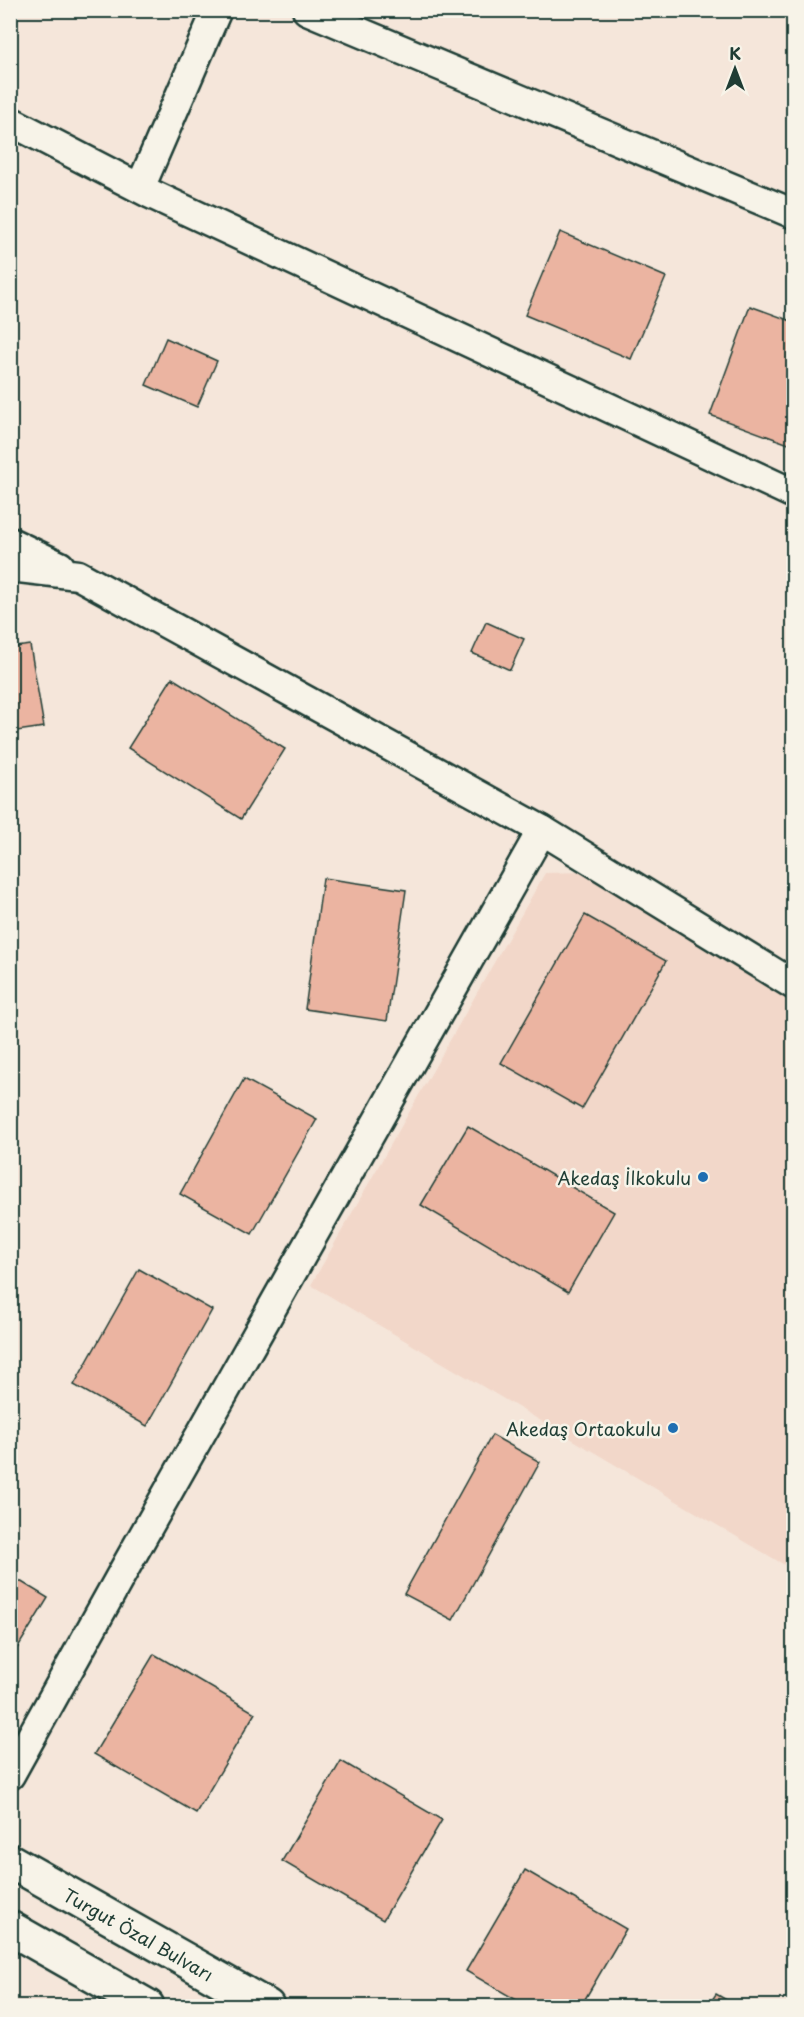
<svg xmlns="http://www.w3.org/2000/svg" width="804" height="2017" font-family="'Playpen Sans',sans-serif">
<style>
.built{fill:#f2d7c9}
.building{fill:#ebb4a1;stroke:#1f3d34;stroke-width:1.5}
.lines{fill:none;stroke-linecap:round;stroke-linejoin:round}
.minor-casing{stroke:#1f3d34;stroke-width:33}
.secondary-casing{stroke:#1f3d34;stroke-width:38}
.minor{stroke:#f7f3e8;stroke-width:28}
.secondary{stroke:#f7f3e8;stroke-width:33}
.poi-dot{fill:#1f6fb2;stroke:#f7f3e8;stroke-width:2}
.labels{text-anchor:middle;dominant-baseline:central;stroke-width:5;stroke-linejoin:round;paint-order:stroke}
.poi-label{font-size:18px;fill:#1f3d34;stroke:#f7f3e8;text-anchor:end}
.street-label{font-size:18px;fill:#1f3d34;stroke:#f7f3e8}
</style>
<rect width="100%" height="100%" fill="#f5e6da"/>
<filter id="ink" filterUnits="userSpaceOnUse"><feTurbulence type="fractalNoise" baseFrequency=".0167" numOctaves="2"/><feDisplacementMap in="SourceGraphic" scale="12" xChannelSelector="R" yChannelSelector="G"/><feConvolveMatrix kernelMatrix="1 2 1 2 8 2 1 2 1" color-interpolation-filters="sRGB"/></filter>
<g filter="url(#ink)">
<path class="built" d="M583,872l210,126v572l-482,-285 234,-412z"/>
<g class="building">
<path d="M560,232l106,45 -35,82 -106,-44z"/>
<path d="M750,306l44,16v124l-84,-31z"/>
<path d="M166,338l51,23 -20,46 -51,-22z"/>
<path d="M486,622l38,17 -14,31 -38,-17z"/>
<path d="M30,645l14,82 -34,5v-84z"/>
<path d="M172,678l113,71 -44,70 -113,-71z"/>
<path d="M323,878l83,12 -19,131 -82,-12z"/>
<path d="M585,915l81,46 -84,148 -81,-46z"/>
<path d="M244,1079l73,40 -65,115 -72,-40z"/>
<path d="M468,1126l146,86 -46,80 -147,-87z"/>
<path d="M139,1269l73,41 -65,116 -73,-41z"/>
<path d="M492,1435l48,27 -87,158 -49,-26z"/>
<path d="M10,1575l38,23 -38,62z"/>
<path d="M154,1654l101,59 -59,100 -102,-59z"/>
<path d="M341,1761l101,59 -59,100 -101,-59z"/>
<path d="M525,1870l101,59 -45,77h-54l-61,-35z"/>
<path d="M716,1994l21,12h-29z"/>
</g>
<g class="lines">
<g class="minor-casing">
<g id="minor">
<path d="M307,10l487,204"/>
<path d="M10,121l141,73 643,300"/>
<path d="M140,188l77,-178"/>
<path d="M10,542l50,24"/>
<path d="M10,569l9,-1 59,7 464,255 252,155"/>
<path d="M10,1775l115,-207 417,-738"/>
</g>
</g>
<g class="secondary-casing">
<g id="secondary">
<path id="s1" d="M10,1861l257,145"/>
<path d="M10,1928l137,78"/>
</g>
</g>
<use href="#minor" class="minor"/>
<use href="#secondary" class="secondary"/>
</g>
</g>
<g class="poi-dot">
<circle cx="703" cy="1177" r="6"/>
<circle cx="673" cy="1428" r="6"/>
</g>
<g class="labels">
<g class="poi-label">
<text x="691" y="1177">Akedaş İlkokulu</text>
<text x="661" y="1428">Akedaş Ortaokulu</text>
</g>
<g class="street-label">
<text stroke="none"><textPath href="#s1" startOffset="148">Turgut Özal Bulvarı</textPath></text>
</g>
</g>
<rect width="804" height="2017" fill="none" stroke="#f7f3e8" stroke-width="36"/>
<rect x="18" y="18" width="768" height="1981" fill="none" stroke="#1f3d34" stroke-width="2" filter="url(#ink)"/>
<g transform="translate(735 69)" stroke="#f7f3e8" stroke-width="4.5" paint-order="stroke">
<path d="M0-4.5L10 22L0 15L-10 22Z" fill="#1f3d34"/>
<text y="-9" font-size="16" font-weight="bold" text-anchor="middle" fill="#1f3d34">K</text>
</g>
</svg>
